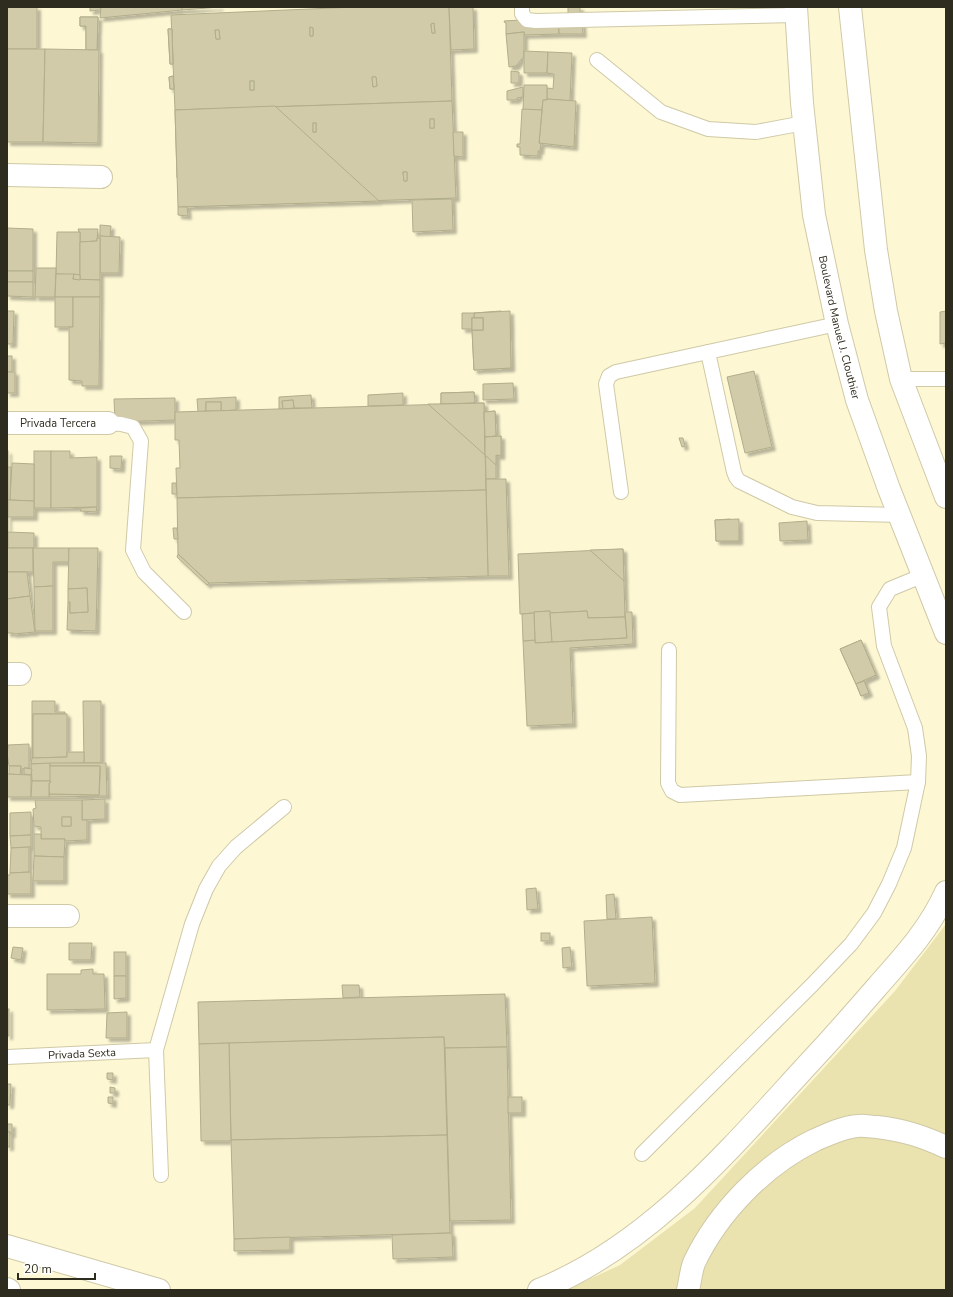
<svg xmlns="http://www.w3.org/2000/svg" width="953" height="1297" font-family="'Nunito Sans',sans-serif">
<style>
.green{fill:#eae2af}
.building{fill:#d1cba9;stroke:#b2ad8b;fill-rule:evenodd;filter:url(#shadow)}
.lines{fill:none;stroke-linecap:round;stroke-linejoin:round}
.lane-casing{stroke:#cfc9a7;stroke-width:16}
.street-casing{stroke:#cfc9a7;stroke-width:24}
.secondary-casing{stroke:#cfc9a7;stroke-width:24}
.primary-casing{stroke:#cfc9a7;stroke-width:24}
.highway-casing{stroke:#cfc9a7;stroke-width:24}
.lane{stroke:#fff;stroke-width:14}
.street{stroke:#fff;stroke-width:22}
.secondary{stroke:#fff;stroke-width:22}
.primary{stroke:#fff;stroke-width:22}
.highway{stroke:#fff;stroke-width:22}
.labels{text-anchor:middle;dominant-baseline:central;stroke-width:4;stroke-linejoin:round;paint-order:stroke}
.street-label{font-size:11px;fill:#2e2c1e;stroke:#fff}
</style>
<defs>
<filter id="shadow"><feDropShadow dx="3.5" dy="3.5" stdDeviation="1" flood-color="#0004"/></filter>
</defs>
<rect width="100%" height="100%" fill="#fdf7d3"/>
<path class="green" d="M946,924v366h-380l54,-25 75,-57 200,-217z"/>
<g class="building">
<rect x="7" y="7" width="30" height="42"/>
<path d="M90,7h11v3l-11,1z"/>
<path d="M101,7h81v3l-82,8z"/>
<path d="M182,7h38l-38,3z"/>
<path d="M356,7h93l3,94 -277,9 -4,-95zM434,23l1,10h-3l-1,-9zM310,27l3,1v8h-3zM215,30h4l1,9h-4zM372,77h4l1,9 -4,1zM250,81h4v9h-4z"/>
<path d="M449,7h24l1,42 -23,1z"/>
<rect x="568" y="7" width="12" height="11"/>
<path d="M80,17h18l-1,33h-11v-24h-6z"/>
<path d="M80,17h18l-1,33h-11v-24h-6z"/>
<path d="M521,20l38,1v13l-35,1v-3l-18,2v-11h-1l-1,-2z"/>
<path d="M582,20l1,14h-24v-13z"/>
<path d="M434,23l1,10h-3l-1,-9z"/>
<path d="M310,27l3,1v8h-3z"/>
<path d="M168,29h4l1,35h-3z"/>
<path d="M168,29h4l1,35h-3z"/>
<path d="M215,30h4l1,9h-4z"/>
<path d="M524,32v24l-8,10 -7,1 -3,-33z"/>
<path d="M7,49h38l-2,93h-36z"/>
<path d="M45,49l54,1 -1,93 -55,-1z"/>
<path d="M524,51l24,1 -1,21h-23z"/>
<path d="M548,52l24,1 -2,48 -23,-2v-11l6,1 1,-15 -7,-1z"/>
<path d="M511,71l8,1v11h-8z"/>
<path d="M173,76l1,13h-4l-1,-12z"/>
<path d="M173,76l1,13h-4l-1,-12z"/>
<path d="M372,77h4l1,9 -4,1z"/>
<rect x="250" y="81" width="4" height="9"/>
<path d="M524,85h23v15h-4l-1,10h-19z"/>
<path d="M523,87v10l-6,1v2h-10v-9z"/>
<path d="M547,99l29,2 -2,46 -35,-4 4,-43h4z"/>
<path d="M452,101l4,97 -248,8 -31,-28 -2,-68zM430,119h4v9h-4zM313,123h3v9h-3zM403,172h4v9h-3z"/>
<path d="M275,106l104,95 -201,6 -3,-97z"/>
<path d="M522,109l20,1 -3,33 2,1 -1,7h-2v5l-18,-1v-8h-3v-3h3z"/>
<rect x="430" y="119" width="4" height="9"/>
<rect x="313" y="123" width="3" height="9"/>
<path d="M453,132h10v25l-9,-1z"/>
<path d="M403,172h4v9h-3z"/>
<path d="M452,199l1,31 -40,2 -1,-32z"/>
<path d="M178,207h9l1,9 -10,-1z"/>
<path d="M100,225l11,1 -1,11 -10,-1z"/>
<path d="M7,228l26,1v42h-26z"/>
<path d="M78,229h20l-1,12 -17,1v-10h-1z"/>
<path d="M57,232h23v43l-24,-1z"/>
<path d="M100,236l20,1 -1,36h-19z"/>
<path d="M97,238h3v42h-20v-38l17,-1z"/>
<path d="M36,268h20l-1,29h-20z"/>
<rect x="7" y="271" width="26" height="11"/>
<path d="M56,274h18l-1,5 27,1v17h-45z"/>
<path d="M74,274l6,1v5l-7,-1z"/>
<path d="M7,282h26v15l-26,-1z"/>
<rect x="55" y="297" width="18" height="30"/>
<path d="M73,297h27l-1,89h-17v-5l-13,-1v-53h4z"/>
<path d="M7,311h7l-1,33h-6z"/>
<path d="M501,311l9,8 1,49 -37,2 -2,-40h11v-12h-9v-5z"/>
<path d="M510,311l1,57 -37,2 -2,-40h11v-12h-9v-5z"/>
<path d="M946,311v32l-6,1v-32z"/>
<path d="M462,313h12v5h-2l1,11h-11z"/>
<rect x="472" y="318" width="11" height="12"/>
<rect x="472" y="318" width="11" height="12"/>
<rect x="7" y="356" width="5" height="16"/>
<path d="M754,371l18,76 -27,6 -18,-76z"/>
<rect x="7" y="372" width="8" height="21"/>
<path d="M513,383l1,16 -31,1v-16z"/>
<path d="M474,392l1,11 -34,1v-11z"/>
<path d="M474,392l1,11 -34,1v-11z"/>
<path d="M403,393v12l-35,1v-11z"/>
<path d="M311,395l1,13h-18l-1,-8 -11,1 1,8h-4v-12z"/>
<path d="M236,397v13l-15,1v-9h-15v9l-8,1 -1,-13z"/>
<path d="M175,398v22l-60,2 -1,-23z"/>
<path d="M293,400l1,8 -11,1 -1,-8z"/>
<rect x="206" y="402" width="15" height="9"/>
<path d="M484,403l2,87 -309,8 -1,-30h4l-1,-28h-4v-28z"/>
<path d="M484,403l1,52 -57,-51h13z"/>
<path d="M495,411l1,25 -11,1 -1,-25z"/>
<path d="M495,411l1,25 -11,1 -1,-25z"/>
<path d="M501,436v20l-5,-1v24h-10l-1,-42z"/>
<path d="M501,436v20l-5,-1v10l-11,-10v-18z"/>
<path d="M679,438h4l2,8 -3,1z"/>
<rect x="7" y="451" width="1" height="97"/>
<rect x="34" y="451" width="17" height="57"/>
<path d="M51,451h19v7l27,-1v50l-46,1z"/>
<path d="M110,456h12l-1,13 -11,-1z"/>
<path d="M12,463l22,1v37l-24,-1z"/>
<path d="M8,467h3l-1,33h-2z"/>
<path d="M486,479h20l3,97h-21z"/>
<path d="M172,483h4l1,11h-5z"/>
<path d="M486,490l2,86 -279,7 -31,-29 -1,-56z"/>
<path d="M8,500l26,1v16h-26z"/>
<path d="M97,507l-1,5 -16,-1 1,-3z"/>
<path d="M730,519l9,8v14h-23l-1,-21z"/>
<path d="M739,519v22h-23l-1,-21z"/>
<path d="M807,521l1,19 -28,1 -1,-18z"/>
<path d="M173,528h4l1,11h-4z"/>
<path d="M8,532l26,1v15h-26z"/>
<rect x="7" y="548" width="26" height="24"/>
<path d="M33,548h36v14h-16v24l-19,1z"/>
<path d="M69,548h29l-2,83 -29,-1 1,-28h2v11l18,-1 -1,-24 -19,1z"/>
<path d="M623,549l2,68 -37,1 -1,-7 -37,2v-2l-16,1v1l-14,1 -2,-60z"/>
<path d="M623,549l1,32 -34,-31z"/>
<path d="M178,554l31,29 -2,2 -30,-28z"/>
<path d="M7,572h20l3,24 -23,3z"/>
<path d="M53,586v45h-18l-1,-44z"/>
<path d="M87,588l1,24 -18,1v-11h-2v-13z"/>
<path d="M30,596l5,36 -22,2v-1h-6v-34z"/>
<path d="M550,611l2,31 -17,1 -1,-31z"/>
<path d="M587,611l1,7 37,-1 2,21 -75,4 -2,-29z"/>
<path d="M625,612h7l1,32 -63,4 3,76 -46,2 -4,-85 12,-1v3l92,-5z"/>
<path d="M534,613l1,27 -12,1 -1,-27z"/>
<path d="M861,640l15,35 -20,9 -16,-35z"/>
<path d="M861,640l15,35 -20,9 -16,-35z"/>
<path d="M864,681l5,12 -8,3 -5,-12z"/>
<path d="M864,681l5,12 -8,3 -5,-12z"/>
<path d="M32,701h23v11h10v2h-32v44h-1z"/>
<path d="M83,701h18v62h-17z"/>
<path d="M33,714h34v43l-34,1z"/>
<path d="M29,744v24h-5v1h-3v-3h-12l-2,-12 1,-9z"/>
<path d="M67,752h17v11l-53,1 1,-6 35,-1z"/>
<path d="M50,763l1,18h-19l-1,-17z"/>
<path d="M50,763h56l1,33 -58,1v-3l50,1 1,-18v-11h-50z"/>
<path d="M9,766h12l-1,9 -11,-1z"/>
<path d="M50,766h50l-1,29 -50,-1v-11h1z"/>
<path d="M24,768l8,1 -1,6 -7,-1z"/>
<path d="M7,774l24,1v22h-24z"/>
<path d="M32,781h19l-1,2h-1v14h-18z"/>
<path d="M105,799v20l-23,1v-20z"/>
<path d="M35,800h47v20h5v20l-23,1 1,-2h-24v-12l-7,-1 -1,-17 3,-1zM62,817h9v9h-9z"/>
<path d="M31,812v23l-21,1v-23z"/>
<rect x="62" y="817" width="9" height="9"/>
<path d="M34,834h7v5h24l-1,18 -30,-1z"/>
<path d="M31,835v12l-20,1 -1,-12z"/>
<path d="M29,847v25l-19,1 1,-25z"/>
<path d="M34,856l30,1v24h-31z"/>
<path d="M31,872v22h-24v-19h3v-2z"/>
<path d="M536,888l2,21 -11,1 -1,-21z"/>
<path d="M614,894l2,25h-9l-1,-24z"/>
<path d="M652,917l3,66 -68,3 -3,-65z"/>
<rect x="541" y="933" width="9" height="8"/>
<path d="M69,943h23l-1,17h-22z"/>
<path d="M13,947l10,1 -2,12 -10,-2z"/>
<path d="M570,947l2,20 -9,1 -1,-20z"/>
<rect x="114" y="952" width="12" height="24"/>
<path d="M93,969v5h11l1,35 -58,1v-36h34v-4z"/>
<path d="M114,976h12v22l-12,1z"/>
<path d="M342,985h17l1,12 -17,1z"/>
<path d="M505,994l2,53 -62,1 -1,-11 -245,7 -1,-42z"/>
<rect x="7" y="1009" width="2" height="27"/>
<path d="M127,1012v26h-21l1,-25z"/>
<path d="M444,1037l3,98 -216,5 -2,-97z"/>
<path d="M229,1043l2,98h-30l-2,-97z"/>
<path d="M507,1047l4,173 -61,1 -5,-173z"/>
<path d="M107,1073h6v7l-6,-1z"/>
<path d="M7,1084h4l-1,21h-3z"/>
<path d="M110,1087l5,1v5h-5z"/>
<path d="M108,1097h5v7l-5,-1z"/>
<rect x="508" y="1097" width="14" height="16"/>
<path d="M7,1124h5v10h-2v-2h-3z"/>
<rect x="7" y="1132" width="3" height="15"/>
<path d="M447,1135l3,98 -216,6 -3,-99z"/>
<path d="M450,1233h2l1,24 -60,2 -1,-24z"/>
<path d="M290,1237v13l-56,1v-12z"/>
</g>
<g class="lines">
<g class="lane-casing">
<g id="lane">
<path d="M522,7v7l5,6 9,1 260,-6"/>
<path d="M597,60l64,52 47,17 48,3 48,-9"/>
<path d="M837,324l-129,28 26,120 2,5 3,4 53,26 25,6 83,2"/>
<path d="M901,379h45"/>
<path d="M108,423l13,1 12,3 8,14 -8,109 11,22 40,40"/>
<path d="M621,492l-15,-108 3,-8 7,-4 92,-20"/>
<path d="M669,650l-1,133 4,8 8,4 238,-13"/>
<path id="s1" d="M7,1057l149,-7"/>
<path d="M642,1154l170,-169 39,-41 23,-31 15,-29 15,-36 14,-66 1,-26 -4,-28 -31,-82 -5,-39 11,-18 34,-14"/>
<path d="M161,1175l-5,-125 36,-126 14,-35 13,-23 17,-19 48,-40"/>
</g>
</g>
<g class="street-casing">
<g id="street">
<path d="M7,175l94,2"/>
<path id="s2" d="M7,423h101"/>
<path d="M7,674h13"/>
<path d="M7,916h61"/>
</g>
</g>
<g class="secondary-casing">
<path id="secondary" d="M7,1246l152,44"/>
</g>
<g class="primary-casing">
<g id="primary">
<path id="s3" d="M796,7l6,96 12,112 23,109 20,76 32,89 57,144"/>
<path d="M850,7l26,243 10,61 15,68 45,118"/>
<path d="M539,1290c117,-47 200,-152 284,-242 21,-23 40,-45 60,-68 24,-27 48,-54 63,-88"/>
<path d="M688,1290c2,-8 3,-19 6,-27 24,-51 71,-99 121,-123 14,-6 28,-13 43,-14 6,-1 13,1 19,1 26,3 45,9 69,20"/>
</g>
</g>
<g class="highway-casing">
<path id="highway" d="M7,1289l2,1"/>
</g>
<use href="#lane" class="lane"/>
<use href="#street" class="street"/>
<use href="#secondary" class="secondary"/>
<use href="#primary" class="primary"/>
<use href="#highway" class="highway"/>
</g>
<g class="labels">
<g class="street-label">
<text stroke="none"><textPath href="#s3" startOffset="324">Boulevard Manuel J. Clouthier</textPath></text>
<text stroke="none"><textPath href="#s2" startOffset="51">Privada Tercera</textPath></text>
<text stroke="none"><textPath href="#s1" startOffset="75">Privada Sexta</textPath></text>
</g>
</g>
<rect width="953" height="1297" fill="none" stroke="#2e2c1e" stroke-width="16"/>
<path d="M18 1273v6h77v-6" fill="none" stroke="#2e2c1e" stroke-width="2"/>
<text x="24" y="1273" font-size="12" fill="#2e2c1e" stroke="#ffffff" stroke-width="3" paint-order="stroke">20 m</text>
</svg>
